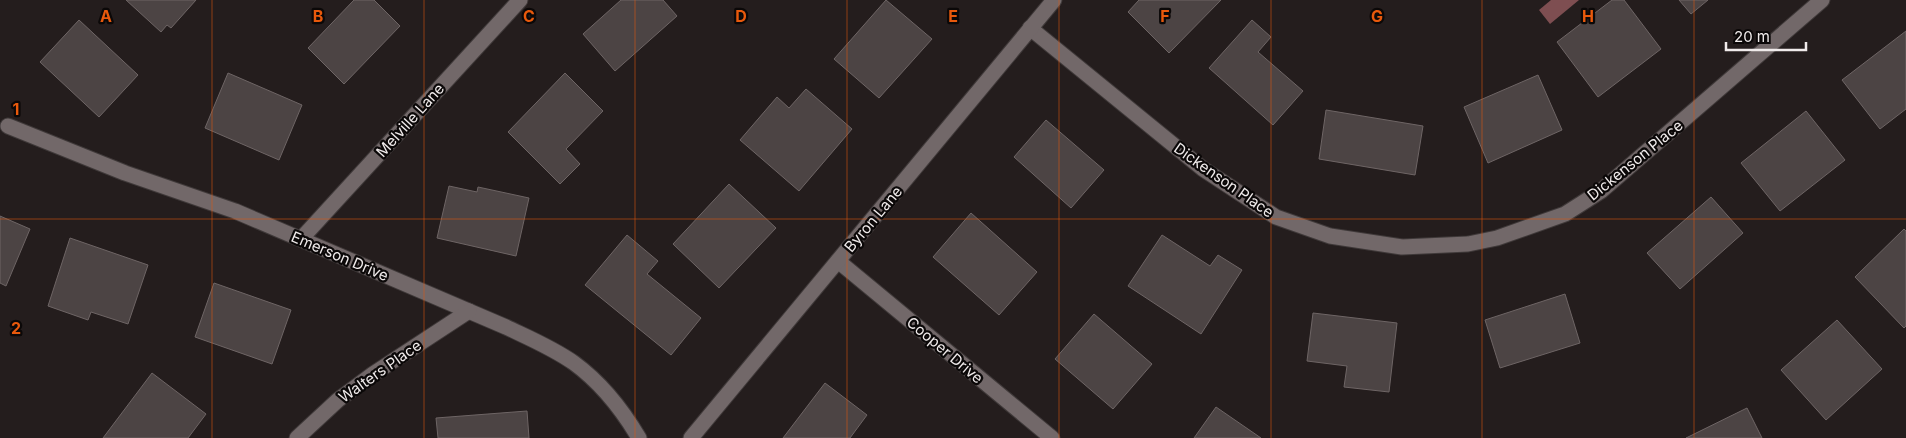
<svg xmlns="http://www.w3.org/2000/svg" width="1906" height="438" font-family="Inter,sans-serif">
<style>
.water{fill:#7e4e51}
.building{fill:#4c4444;stroke:#6e6565}
.lines{fill:none;stroke-linecap:round;stroke-linejoin:round}
.minor-casing{stroke:#3f3939;stroke-width:17}
.minor{stroke:#726869;stroke-width:15}
.grid{fill:none;stroke:#e8590c;stroke-width:1;stroke-opacity:0.55}
.labels{text-anchor:middle;dominant-baseline:central;stroke-width:4.5;stroke-linejoin:round;paint-order:stroke}
.street-label{font-size:15px;fill:#f0ebeb;stroke:#0b0808}
.grid-label{font-size:16px;text-anchor:middle;font-weight:bold;fill:#e8590c;stroke:#0b0808;stroke-width:4.5;stroke-linejoin:round;paint-order:stroke}
</style>
<rect width="100%" height="100%" fill="#241d1d"/>
<path class="water" d="M1551,0h28l-29,24 -11,-14z"/>
<g class="building">
<path d="M126,0h70l-25,28 -4,-3 -6,7z"/>
<path d="M354,0h20l26,26 -56,58 -36,-36z"/>
<path d="M621,0h42l14,16 -62,55 -32,-37z"/>
<path d="M886,0l46,39 -53,59 -45,-39z"/>
<path d="M1139,0h82l-52,53 -41,-41z"/>
<path d="M1612,0h12l37,49 -63,48 -41,-55z"/>
<path d="M1679,0h29l-17,14z"/>
<path d="M79,20l59,55 -39,42 -59,-55z"/>
<path d="M1252,20l19,17 -13,15 45,39 -30,34 -64,-57z"/>
<path d="M1906,31v78l-26,20 -38,-49z"/>
<path d="M228,73l74,32 -23,55 -74,-32z"/>
<path d="M565,73l38,38 -37,38 14,15 -20,20 -52,-52z"/>
<path d="M1538,75l24,55 -74,33 -24,-56z"/>
<path d="M806,89l46,40 -53,62 -59,-51 37,-43 12,11z"/>
<path d="M1326,110l97,16 -8,49 -96,-16z"/>
<path d="M1806,111l39,49 -65,51 -39,-48z"/>
<path d="M1046,120l58,50 -33,38 -57,-51z"/>
<path d="M729,184l47,44 -57,60 -46,-44z"/>
<path d="M449,186l28,6 1,-5 51,11 -13,58 -79,-18z"/>
<path d="M1711,197l32,36 -63,56 -33,-36z"/>
<path d="M971,213l66,59 -38,43 -66,-58z"/>
<path d="M0,216l30,13 -24,57 -6,-3z"/>
<path d="M1904,229l2,2v95l-2,2 -49,-51z"/>
<path d="M627,235l31,26 -11,13 54,44 -30,37 -86,-70z"/>
<path d="M1162,235l48,31 8,-11 24,15 -41,64 -73,-48z"/>
<path d="M70,238l78,27 -20,59 -37,-12 -3,8 -40,-14z"/>
<path d="M214,283l77,27 -19,54 -77,-27z"/>
<path d="M1565,294l15,49 -80,25 -15,-48z"/>
<path d="M1313,313l84,10 -8,69 -45,-5 3,-21 -40,-5z"/>
<path d="M1094,314l58,50 -39,45 -58,-50z"/>
<path d="M1837,320l45,49 -56,51 -45,-50z"/>
<path d="M152,373l54,41 -18,24h-85z"/>
<path d="M825,383l42,32 -17,23h-67z"/>
<path d="M1216,407l45,31h-67z"/>
<path d="M1747,408l15,30h-76z"/>
<path d="M527,411l2,27h-91l-2,-20z"/>
</g>
<g class="lines">
<g class="minor-casing">
<g id="minor">
<path d="M1030,28l173,141 73,48 54,19 72,11 66,-3 29,-6 68,-24 36,-23 221,-191"/>
<path d="M8,126l117,47 110,38 271,116c23,11 47,21 68,36 26,19 49,48 65,75"/>
<path d="M301,239l219,-239"/>
<path d="M838,261l214,177"/>
<path d="M297,438l41,-38 35,-26 96,-63"/>
<path d="M691,438l363,-438"/>
</g>
</g>
<use href="#minor" class="minor"/>
</g>
<path class="grid" d="M212,0v438M424,0v438M635,0v438M847,0v438M1059,0v438M1271,0v438M1482,0v438M1694,0v438M0,219h1906"/>
<g class="labels">
<g class="street-label">
<text transform="translate(410 120) rotate(-48)">Melville Lane</text>
<text transform="translate(1635 160) rotate(-39)">Dickenson Place</text>
<text transform="translate(1224 180) rotate(35)">Dickenson Place</text>
<text transform="translate(873 219) rotate(-50)">Byron Lane</text>
<text transform="translate(340 256) rotate(23)">Emerson Drive</text>
<text transform="translate(945 350) rotate(40)">Cooper Drive</text>
<text transform="translate(380 371) rotate(-35)">Walters Place</text>
</g>
</g>
<g class="grid-label">
<text x="106" y="22">A</text>
<text x="318" y="22">B</text>
<text x="529" y="22">C</text>
<text x="741" y="22">D</text>
<text x="953" y="22">E</text>
<text x="1165" y="22">F</text>
<text x="1377" y="22">G</text>
<text x="1588" y="22">H</text>
<text x="16" y="115">1</text>
<text x="16" y="334">2</text>
</g>
<path d="M1726 42v8h80v-8" fill="none" stroke="#f0ebeb" stroke-width="2.5"/>
<text x="1734" y="42" font-size="15" fill="#f0ebeb" stroke="#0b0808" stroke-width="4" paint-order="stroke">20 m</text>
</svg>
